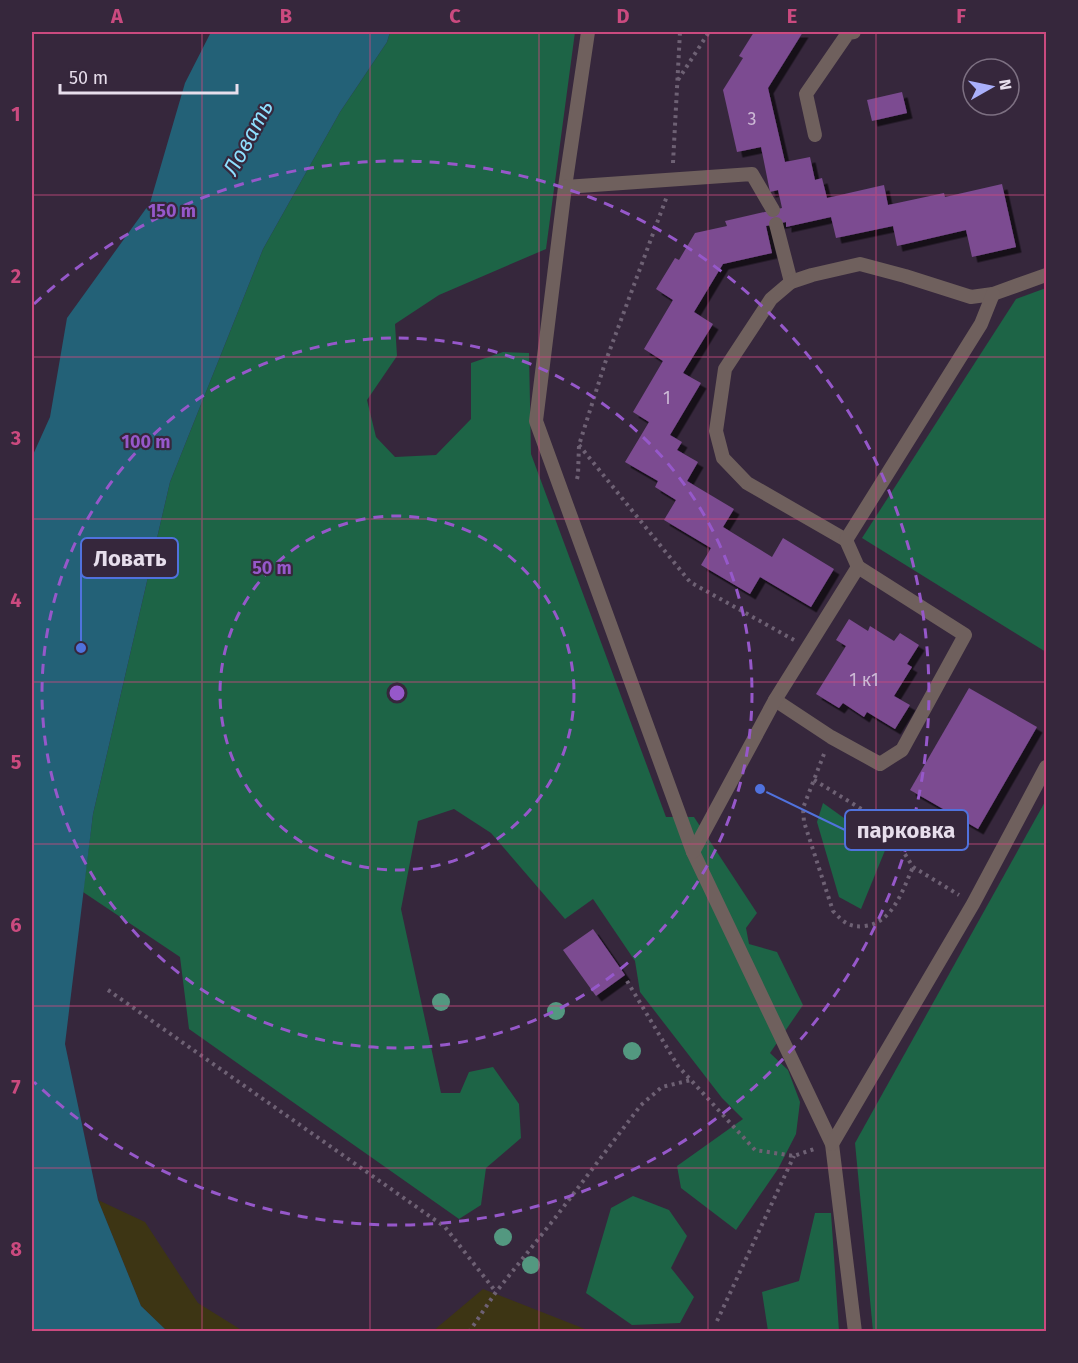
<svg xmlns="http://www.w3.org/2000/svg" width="1078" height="1363" font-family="'Fira Sans',sans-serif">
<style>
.green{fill:#1d6446}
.sand{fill:#3d3514}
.water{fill:#236177}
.building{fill:#7c4b91;filter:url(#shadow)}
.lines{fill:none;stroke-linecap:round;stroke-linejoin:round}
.path{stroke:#6e6174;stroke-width:4;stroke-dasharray:3 4.5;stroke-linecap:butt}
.service{stroke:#6f605d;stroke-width:14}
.tree{fill:#539880}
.grid{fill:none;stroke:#cb4a7f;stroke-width:1.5;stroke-opacity:0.55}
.ring{fill:none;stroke:#9658ca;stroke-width:3;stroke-dasharray:10 8}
.labels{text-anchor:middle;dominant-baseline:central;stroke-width:4.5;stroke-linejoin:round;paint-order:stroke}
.number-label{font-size:18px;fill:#ccb9d5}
.water-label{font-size:22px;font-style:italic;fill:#8edffe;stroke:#36273c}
.centre{fill:#9658ca;stroke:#36273c;stroke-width:3}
.ring-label{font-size:18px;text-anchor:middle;font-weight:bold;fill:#9658ca;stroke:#36273c;stroke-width:4.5;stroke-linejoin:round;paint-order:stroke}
.leader{fill:none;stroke:#5072dd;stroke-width:2}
.callout-dot{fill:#5072dd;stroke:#36273c;stroke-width:2}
.callout{fill:#36273c;stroke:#5072dd;stroke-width:2}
.callout-label{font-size:22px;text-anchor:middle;font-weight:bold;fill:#e7deec}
.neatline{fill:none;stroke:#cb4a7f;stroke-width:2}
.grid-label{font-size:20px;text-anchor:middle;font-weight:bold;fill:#cb4a7f}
</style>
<defs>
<filter id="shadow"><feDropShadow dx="5.5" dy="5.5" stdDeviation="0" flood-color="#0009"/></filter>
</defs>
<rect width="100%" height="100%" fill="#36273c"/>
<g class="green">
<path d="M390,32h185l-29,217 -107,46 -44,29 2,32 -30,44 9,37 19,20 41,-2 35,-36v-56l32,-11 26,1 2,101 135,363h28l63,96 -11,15 3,16 28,8 26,53 -33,48 18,17 12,32 -4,32 -18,35 -42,61 -55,-42 -4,-22 66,-47 -21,-21 -82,-106 -5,-31 -42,-62 -28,20 -74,-86 -37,-24 -36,12 -17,88 40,184h19l9,-21 24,-5 26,37 2,34 -35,30 -5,37 -22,14 -270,-190 -9,-72 -97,-65 10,-78 77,-332 93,-233 77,-137 47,-70z"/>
<path d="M1046,288v364l-184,-114 154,-239z"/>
<path d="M1046,800v531h-173l-18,-188z"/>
<path d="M823,803l63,45 -25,61 -22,-12 -22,-75z"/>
<path d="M633,1196l36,14 18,26 -16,32 23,29 -14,26 -48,2 -46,-32 25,-85z"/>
<path d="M815,1213h16l8,118h-71l-6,-39 37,-11z"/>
</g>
<g class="sand">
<path d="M98,1200l47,22 53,81 45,28h-76l-26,-25z"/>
<path d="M483,1289l107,42h-157z"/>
</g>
<path class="water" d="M211,32h179l-3,10 -47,70 -77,137 -93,233 -77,332 -28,230 33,156 43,106 26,25h-135v-874l18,-40 17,-99 83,-115 35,-120z"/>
<g class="building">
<path d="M754,32h49l-35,56 17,74 25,-5 5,23 7,-2 5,20 57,-13 4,20 56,-12 1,4 57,-13 14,63 -44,10 -6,-27 -69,16 -4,-20 -57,12 -5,-21 -45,10v-5l-20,4 6,27 -49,11 -29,48 19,12 -30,49 18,10 -31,52 12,7 -5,8 21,12 -11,19 47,28 -11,18 49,30 11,-19 51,31 -23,38 -51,-30 -10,17 -49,-29 10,-17 -47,-28 12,-20 -21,-13 3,-6 -33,-19 24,-40 -16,-10 30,-51 -19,-12 29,-49 -17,-11 19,-31 4,2 16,-27 32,-7 -2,-5 57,-13 -4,-18 -8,2 -9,-45 -24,5 -14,-62 20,-32 -4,-2z"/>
<path d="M902,92l5,21 -35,8 -5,-21z"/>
<path d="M849,619l19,12 2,-5 24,15 6,-8 19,12 -12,19 5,3 -18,29 16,9 -15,24 -28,-17 -3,5 -21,-14 -4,5 -23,-14 30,-48 -10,-6z"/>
<path d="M969,688l68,39 -59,102 -68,-39z"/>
<path d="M593,929l32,46 -29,21 -33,-46z"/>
</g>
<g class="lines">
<g class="path">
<path d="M678,80l31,-48"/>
<path d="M673,163l7,-131"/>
<path d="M579,445l111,137 104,58"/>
<path d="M577,479l1,-4 1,-30 26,-82 62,-167"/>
<path d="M824,754l-21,54 1,14 29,89c10,11 17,17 32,15 28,-3 38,-37 48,-59"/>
<path d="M814,780l72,44 27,43 46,28"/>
<path d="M627,981l51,85 77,84 39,6 23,-8"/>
<path d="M108,990l337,237 51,65"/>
<path d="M717,1321l77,-165"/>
<path d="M469,1332l27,-40 59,-74 86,-113 21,-18 29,-7"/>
</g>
<g class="service">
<path d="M588,32l-23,155 -29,234 157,431 139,292 23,188"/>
<path d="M815,135l-9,-41 42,-61 6,-1"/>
<path d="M565,187l187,-13 21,36"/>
<path d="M776,224l15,58"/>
<path d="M846,540l-99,-57 -24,-25 -7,-27 9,-62 46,-70 20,-17 21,-7 48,-11 45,12 66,21 22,-3 53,-19"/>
<path d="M775,700l56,37 49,27 22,-14 63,-115 -107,-68"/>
<path d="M693,852l82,-152 83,-133 -12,-27 135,-216 12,-30"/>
<path d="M832,1144l141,-240 73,-137"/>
</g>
</g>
<g class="tree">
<circle cx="441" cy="1002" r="9"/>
<circle cx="556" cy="1011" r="9"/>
<circle cx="632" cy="1051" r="9"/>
<circle cx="503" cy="1237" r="9"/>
<circle cx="531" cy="1265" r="9"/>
</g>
<path class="grid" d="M202,32v1300M370,32v1300M539,32v1300M708,32v1300M876,32v1300M32,195h1014M32,357h1014M32,519h1014M32,682h1014M32,844h1014M32,1006h1014M32,1168h1014"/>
<g class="ring">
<circle cx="397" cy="693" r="177"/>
<circle cx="397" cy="693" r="355"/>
<path d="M34 304A532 532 0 1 1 34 1082"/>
</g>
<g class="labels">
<g class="number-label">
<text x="752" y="119">3</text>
<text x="667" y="398">1</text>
<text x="864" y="680">1 к1</text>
</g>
<g class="water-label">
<text transform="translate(248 138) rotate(-62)">Ловать</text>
</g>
</g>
<circle cx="397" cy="693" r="9" class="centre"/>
<g class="ring-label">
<text x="172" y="217">150 m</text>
<text x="146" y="448">100 m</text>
<text x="272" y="574">50 m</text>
</g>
<path class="leader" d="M81 648L81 558M760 789L845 830"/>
<g class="callout-dot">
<circle cx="81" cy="648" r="6"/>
<circle cx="760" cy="789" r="6"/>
</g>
<g class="callout">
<rect x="81" y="538" width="97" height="40" rx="6"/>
<rect x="845" y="810" width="123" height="40" rx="6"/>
</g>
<g class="callout-label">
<text x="130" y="566">Ловать</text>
<text x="906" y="838">парковка</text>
</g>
<rect width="1078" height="1363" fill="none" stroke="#36273c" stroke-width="66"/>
<g transform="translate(991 87) rotate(81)"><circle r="28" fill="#36273c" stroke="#7d7082" stroke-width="1.5"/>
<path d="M0-4.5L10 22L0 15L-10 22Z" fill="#aab0fb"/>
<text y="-9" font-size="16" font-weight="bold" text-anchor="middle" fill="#e7deec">N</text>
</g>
<path d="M60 84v9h177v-9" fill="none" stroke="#e7deec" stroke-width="3"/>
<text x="69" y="84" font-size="18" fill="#e7deec" stroke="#36273c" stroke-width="4.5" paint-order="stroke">50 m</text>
<rect x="33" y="33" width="1012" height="1297" class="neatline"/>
<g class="grid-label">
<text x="117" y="23">A</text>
<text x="286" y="23">B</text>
<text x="455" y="23">C</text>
<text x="623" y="23">D</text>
<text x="792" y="23">E</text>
<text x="961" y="23">F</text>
<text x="16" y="121">1</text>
<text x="16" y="283">2</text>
<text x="16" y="445">3</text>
<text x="16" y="607">4</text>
<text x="16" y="769">5</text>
<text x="16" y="932">6</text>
<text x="16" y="1094">7</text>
<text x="16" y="1256">8</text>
</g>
</svg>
